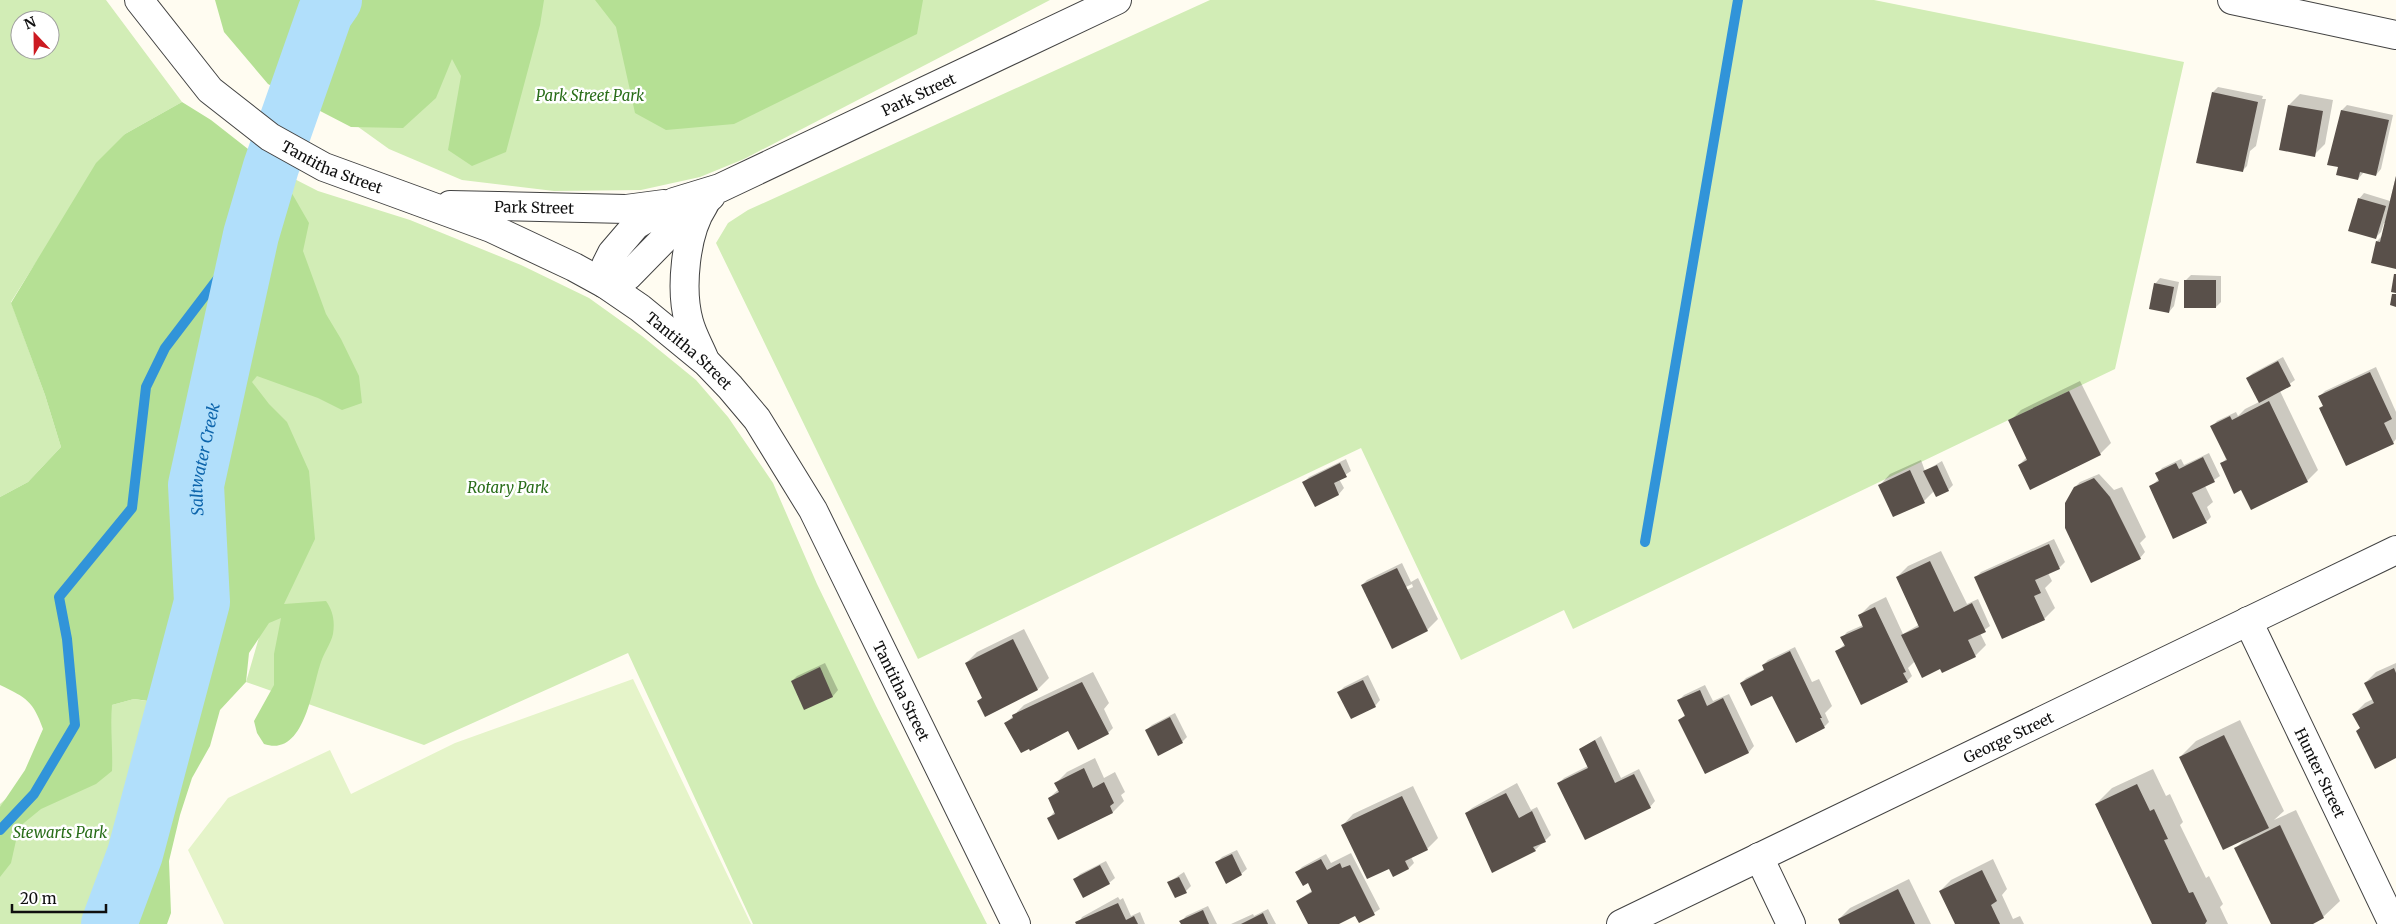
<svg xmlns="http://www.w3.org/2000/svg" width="2396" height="924" font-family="Merriweather,serif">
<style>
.green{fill:#d2edb6;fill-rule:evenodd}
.forest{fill:#b5e094}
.pitch{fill:#e5f4c9}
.shadow{fill:#0003;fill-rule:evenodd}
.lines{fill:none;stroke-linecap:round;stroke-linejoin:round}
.stream{stroke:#3194d9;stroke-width:10}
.river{stroke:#b1dffb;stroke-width:56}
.building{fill:#59504a}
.minor-casing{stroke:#424242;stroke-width:30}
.tertiary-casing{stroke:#424242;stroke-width:30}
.minor{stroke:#fff;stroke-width:28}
.tertiary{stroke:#fff;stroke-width:28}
.labels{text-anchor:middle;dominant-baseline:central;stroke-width:5;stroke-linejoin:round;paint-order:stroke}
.street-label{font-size:15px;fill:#0f0f0f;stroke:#fff}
.park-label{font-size:15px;font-style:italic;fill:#296d19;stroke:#fff}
.water-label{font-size:16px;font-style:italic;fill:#0d65ac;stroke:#fff}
</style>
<rect width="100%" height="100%" fill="#fffcf1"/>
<g class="green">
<path d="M0,0h106l76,102 -57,32 -92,133 -22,35 34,93 16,52 -33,35 -28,15zM20,20h30v30h-30z"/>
<path d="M366,0h684l-306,159 -44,18 -59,13 -87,1 -92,-11 -73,-31 -74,-53z"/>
<path d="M1210,0h664l310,62 -69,307 -542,260 -9,-19 -103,50 -100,-212 -443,211 -202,-416 12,-20 20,-13z"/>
<path d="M271,167l47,24 92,29 111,45 68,33 53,38 54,44 32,37 45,66 44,101 59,122 111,218h-234l-125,-271 -204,92 -178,-63 14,-48 -64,-149z"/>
<path d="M134,699l31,5 -71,220h-94v-120l112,-99z"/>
</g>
<g class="forest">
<path d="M215,0h329l-4,25 -34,127 -34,14 -24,-16 13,-74 -9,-17 -16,39 -33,30 -52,-1 -83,-43 -44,-52z"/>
<path d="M595,0h328l-6,34 -183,90 -68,6 -31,-17 -19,-86z"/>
<path d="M182,102l29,18 60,47 19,23 19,33 -6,28 23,63 15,25 18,37 3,27 -20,7 -24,-12 -61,-22 -5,6 17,22 18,18 22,49 6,68 -31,65 42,-3c7,10 9,20 7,33 -2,9 -9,19 -12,28 -9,25 -16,96 -57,82l-7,-11 -3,-12 20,-36v-31l7,-36 -12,5 -20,30 -3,29 -26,28 -10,36 -18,32 -12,37 -11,46 2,52 -4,11h-45c17,-74 64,-140 69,-217l-57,-8 -22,6c-2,22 1,44 0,66l-16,13 -55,25 -22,18 -8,36 -11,14v-70l25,-37 18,-41c-10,-28 -16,-31 -43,-44v-188l28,-15 33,-35 -16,-52 -34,-92 85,-140 29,-29z"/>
</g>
<path class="pitch" d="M633,679l118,245h-527l-36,-74 40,-52 102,-48 21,44 104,-51z"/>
<g class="shadow">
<path d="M2218,87l45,9 -1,3h4l-10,47 -6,5 -3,15 -5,5 -29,-79z"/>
<path d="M2300,94l33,6 -8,44 -11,11 -33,-6 8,-44z"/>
<path d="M2347,105l46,10 -12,54 -5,6 -12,-3 -6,7 -19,-13 3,-56z"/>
<path d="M2396,176v91l-19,-26 5,-5 4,-13h-2l-3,9 -5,5 -17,-38 5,-6 26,8z"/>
<path d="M2191,275l30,1v26l-5,5 -30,-27z"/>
<path d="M2160,278l19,4 -5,24 -5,6 -14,-28z"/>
<path d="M2283,357l12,23 -15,11 38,79 -11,11 -65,7 -21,-24 5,-5 -14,-32 5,-6 19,-9 2,4 7,-7 14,-7 -12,-24 6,-5z"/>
<path d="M2376,367l20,45v27l-3,4 -69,-38 -4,-9 5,-5z"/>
<path d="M2080,381l31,62 -11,11 -81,11 8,-8 -17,-36 11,-11z"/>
<path d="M2209,453l11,23 -15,10 8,16 -6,5 4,10 -5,5 -32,16 -24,-51 9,-8 -2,-5 5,-6 19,-9 3,6z"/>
<path d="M1346,459l5,12 -12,8 5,9 -5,6 -24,11 -11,-23 5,-5z"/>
<path d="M1921,460l4,11 17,-10 11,24 -5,5 -14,1 -10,10 -44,-16 10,-11z"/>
<path d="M2099,474l15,16 8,-3 24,50 -6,6 5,9 -5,6 -65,-71 5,-5z"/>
<path d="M2054,539l11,23 -6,6 -11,5 4,8 -7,7 10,20 -11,11 -68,-42 5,-5z"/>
<path d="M1941,551l26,53 11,-5 12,27 -10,7 6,12 -11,11 -35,11 -25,-6 -7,7 4,8 -5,5 -70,-30 8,-7 -3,-6 5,-6 16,-7 -4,-9 11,-11 16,-8 17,37 17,-10 -23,-47 11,-11z"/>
<path d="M1402,563l9,19 7,-4 20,41 -11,11 -34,17 -31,-62 5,-5zM1412,584l1,3 -29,14v-3z"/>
<path d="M1024,629l25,49 -11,11 -52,27 -8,-15 5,-4 -17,-34 11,-11z"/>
<path d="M1795,647l17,35 7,-3 13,27 -7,7 4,9 -5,5 -51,-32 -32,-12 5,-5 19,-9 -2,-4 5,-5z"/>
<path d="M825,663l13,27 -5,6 -28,13 -13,-28 5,-5z"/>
<path d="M2396,663v94l-35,-29 -7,-14 11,-11 8,-4 -8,-16 11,-11z"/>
<path d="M1093,672l16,31 -5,6 9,19 -5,5 -102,-10 18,-18z"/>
<path d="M1368,675l12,25 -5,6 -36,-14 5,-5z"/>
<path d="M1705,685l8,16 16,-7 25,52 -5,6 -43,20 -27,-52 6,-5 -6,-15 5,-5z"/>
<path d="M1175,713l12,24 -5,5 -36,-12 6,-5z"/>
<path d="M2240,720l44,91 -10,9 22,-10 44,91 -17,16 -13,7h-37l-37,-76 10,-10 -66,-81 16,-16z"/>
<path d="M1601,736l20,42 18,-9 16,32 -5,6 -91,-24 5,-5 24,-12 -8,-17z"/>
<path d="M1095,758l9,20 11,-6 10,20 -4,3 3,6 -11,11 -64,6 6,-7 -6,-13 10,-9 -3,-6 11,-11z"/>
<path d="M2153,769l13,27 4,-2 13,28 -3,3 26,53 3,-2 14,28 -3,3 8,17h-74l-58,-120 16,-16z"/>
<path d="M1517,783l14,27 6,-3 14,28 -16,15 -42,21 -27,-58 6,-5z"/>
<path d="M1413,786l25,52 -11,11 -16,8 3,6 -5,5 -15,7 -5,-8 -46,-42 10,-11z"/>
<path d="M1237,850l10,19 -6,5 -24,-12 5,-5z"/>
<path d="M1351,853l29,56 -20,13 -4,-8 -20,10h-27l-12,-23 16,-11 -5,-9 -11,-9 5,-5 24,-13 5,9z"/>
<path d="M1993,859l14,30 -5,6 11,24 7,-3 4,8h-68l-16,-33 11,-11z"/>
<path d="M1106,861l9,17 -6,5 -34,-4 5,-5z"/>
<path d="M1184,872l7,14 -5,5 -17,-9z"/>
<path d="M1909,879l22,45h-90l-2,-5 11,-11z"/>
<path d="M1118,897l2,3 3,-2 8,18 9,-4 5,12h-67l4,-7z"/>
<path d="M1208,906l9,18h-35l-1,-2 5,-6z"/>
<path d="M1268,909l8,15h-45l22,-10 1,2z"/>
</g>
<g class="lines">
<g class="stream">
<path d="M1645,542l93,-542"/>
<path d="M0,830l34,-36 41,-69 -8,-86 -8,-42 73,-89 14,-121 19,-39 86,-113"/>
</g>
<path class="river" id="s1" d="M109,924l26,-70 67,-252 -6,-117 55,-250 20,-68 54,-154 9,-13"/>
</g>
<g class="building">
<path d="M2212,92l46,10 -15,70 -47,-9z"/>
<path d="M2288,105l35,6 -8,46 -36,-7z"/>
<path d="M2341,110l48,10 -13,56 -16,-4 -2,8 -22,-5 2,-8 -11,-2z"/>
<path d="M2396,176v93l-25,-6 5,-22 4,1z"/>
<path d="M2358,198l28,8 -10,33 -28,-8z"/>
<path d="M2394,274h2v19l-5,-1z"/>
<rect x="2184" y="280" width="32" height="28"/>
<path d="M2154,283l20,4 -5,26 -20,-4z"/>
<path d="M2392,294h4v13l-6,-2z"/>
<path d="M2278,361l13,25 -32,17 -13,-25z"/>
<path d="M2370,372l22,47 -8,4 10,21 -48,22 -27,-58 4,-2 -5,-10z"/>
<path d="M2069,391l32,64 -71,35 -12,-25 9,-5 -19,-40z"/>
<path d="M2269,401l39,81 -57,28 -10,-20 -7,4 -14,-31 7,-3 -17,-34 20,-10 2,4z"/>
<path d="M2203,457l12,25 -23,11 15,30 -34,16 -24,-53 10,-5 -4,-8 21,-10 3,6z"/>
<path d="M1340,463l7,14 -13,6 5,12 -24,12 -13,-25z"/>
<path d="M1937,465l12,26 -13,6 -13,-26z"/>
<path d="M1910,470l15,33 -32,14 -15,-32z"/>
<path d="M2094,478l16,19 31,62 -50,24 -26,-55v-25l9,-16z"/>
<path d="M2049,544l11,25 -25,11 6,13 -7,3 11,24 -43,19 -28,-62z"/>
<path d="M1930,561l24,51 18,-9 14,29 -18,8 8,17 -34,16 -2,-4 -18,9 -21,-43 18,-8 -23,-50z"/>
<path d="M1397,568l31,63 -36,18 -31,-64z"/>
<path d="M1875,607l31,65 -3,1 5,9 -47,23 -26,-54 10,-5 -5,-9 23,-10 -5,-12z"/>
<path d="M1013,639l25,51 -53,27 -8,-16 5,-3 -17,-35z"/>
<path d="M1790,651l32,67h-2l5,10 -29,15 -24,-47 -21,10 -11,-23 24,-13 -2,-5z"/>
<path d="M820,667l13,30 -29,13 -13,-29z"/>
<path d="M2394,668l2,5v85l-21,11 -19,-38 4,-3 -8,-14 22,-11 -10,-20z"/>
<path d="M1363,680l13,27 -25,12 -14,-27z"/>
<path d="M1082,682l27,52 -31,16 -10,-19 -38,20 -1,-2 -8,4 -17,-30 9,-5 -1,-3z"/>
<path d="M1700,690l7,16 16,-8 26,55 -44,21 -27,-54 7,-4 -8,-16z"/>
<path d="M1170,717l13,26 -25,13 -13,-26z"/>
<path d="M2224,735l45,93 -46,22 -44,-93z"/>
<path d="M1595,740l20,43 19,-9 17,34 -66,32 -28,-57 31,-15 -9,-19z"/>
<path d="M1084,768l9,20 11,-6 10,21 -4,3 3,7 -55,27 -11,-22 8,-4 -7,-16 11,-6 -5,-9z"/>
<path d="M2137,784l13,27 4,-2 14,30 -4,1 25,53 4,-1 14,29 -2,3h-53l-57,-120z"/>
<path d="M1506,793l13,25 13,-7 14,31 -13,5 3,4 -44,22 -27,-60z"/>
<path d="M1402,796l26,54 -23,11 4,8 -16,8 -4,-8 -22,10 -26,-54z"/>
<path d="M2280,825l44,93 -11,6h-42l-37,-76z"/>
<path d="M1232,854l10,21 -16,9 -11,-22z"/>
<path d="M1321,859l6,11 13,-7 2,5 8,-3 25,50 -16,8 -4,-7 -16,8h-31l-12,-23 16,-9 -4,-9 -5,3 -8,-14z"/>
<path d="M1100,865l10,19 -27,14 -10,-19z"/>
<path d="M1982,870l15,31 -6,4 9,19h-45l-16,-33z"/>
<path d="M1179,877l8,16 -12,5 -8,-16z"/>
<path d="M1898,889l17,35h-75l-2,-5z"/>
<path d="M1118,903l8,17 8,-4 4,8h-62l-1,-2z"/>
<path d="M1203,910l6,14h-28l-2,-3z"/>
<path d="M1263,913l5,11h-27z"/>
</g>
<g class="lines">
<g class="minor-casing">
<g id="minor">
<path id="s2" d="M139,0l71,90 60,47 54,30 167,61 83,39 31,17 35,24 67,55 23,24 27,32 56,91 203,414"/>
<path id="s3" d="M711,196l-37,33 -46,47 -23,8 1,-19 6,-12 24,-28 38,-23 46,-14 397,-188"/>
<path id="s4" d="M450,205l176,4 38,-5"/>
<path d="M704,358c-5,-12 -12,-24 -15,-36 -9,-32 -4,-89 15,-117"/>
<path id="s5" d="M2248,621l145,303"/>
<path d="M1759,857l32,67"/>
<path id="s6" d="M1621,924l775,-374"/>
</g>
</g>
<g class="tertiary-casing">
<path id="tertiary" d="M2232,0l164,35"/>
</g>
<use href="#minor" class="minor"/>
<use href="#tertiary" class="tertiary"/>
</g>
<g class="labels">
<g class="street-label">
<text stroke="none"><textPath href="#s3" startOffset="521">Park Street</textPath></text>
<text stroke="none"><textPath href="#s2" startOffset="260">Tantitha Street</textPath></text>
<text stroke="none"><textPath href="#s4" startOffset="84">Park Street</textPath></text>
<text stroke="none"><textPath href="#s2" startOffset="665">Tantitha Street</textPath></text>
<text stroke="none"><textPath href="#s2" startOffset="1070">Tantitha Street</textPath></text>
<text stroke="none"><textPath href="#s6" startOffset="430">George Street</textPath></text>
<text stroke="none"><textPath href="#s5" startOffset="168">Hunter Street</textPath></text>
</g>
<g class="park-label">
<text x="590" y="95">Park Street Park</text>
<text x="508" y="487">Rotary Park</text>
<text x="60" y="832">Stewarts Park</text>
</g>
<g class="water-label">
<text stroke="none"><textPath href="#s1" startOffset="479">Saltwater Creek</textPath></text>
</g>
</g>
<g transform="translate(35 35) rotate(338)"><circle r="24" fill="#ffffff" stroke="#9f9f9f"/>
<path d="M0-4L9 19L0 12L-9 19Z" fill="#cc1a21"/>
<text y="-8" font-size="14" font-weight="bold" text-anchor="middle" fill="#0f0f0f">N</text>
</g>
<path d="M12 904v8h94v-8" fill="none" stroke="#0f0f0f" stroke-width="2.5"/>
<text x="20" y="904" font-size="15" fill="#0f0f0f" stroke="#ffffff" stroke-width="4" paint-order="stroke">20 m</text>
</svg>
